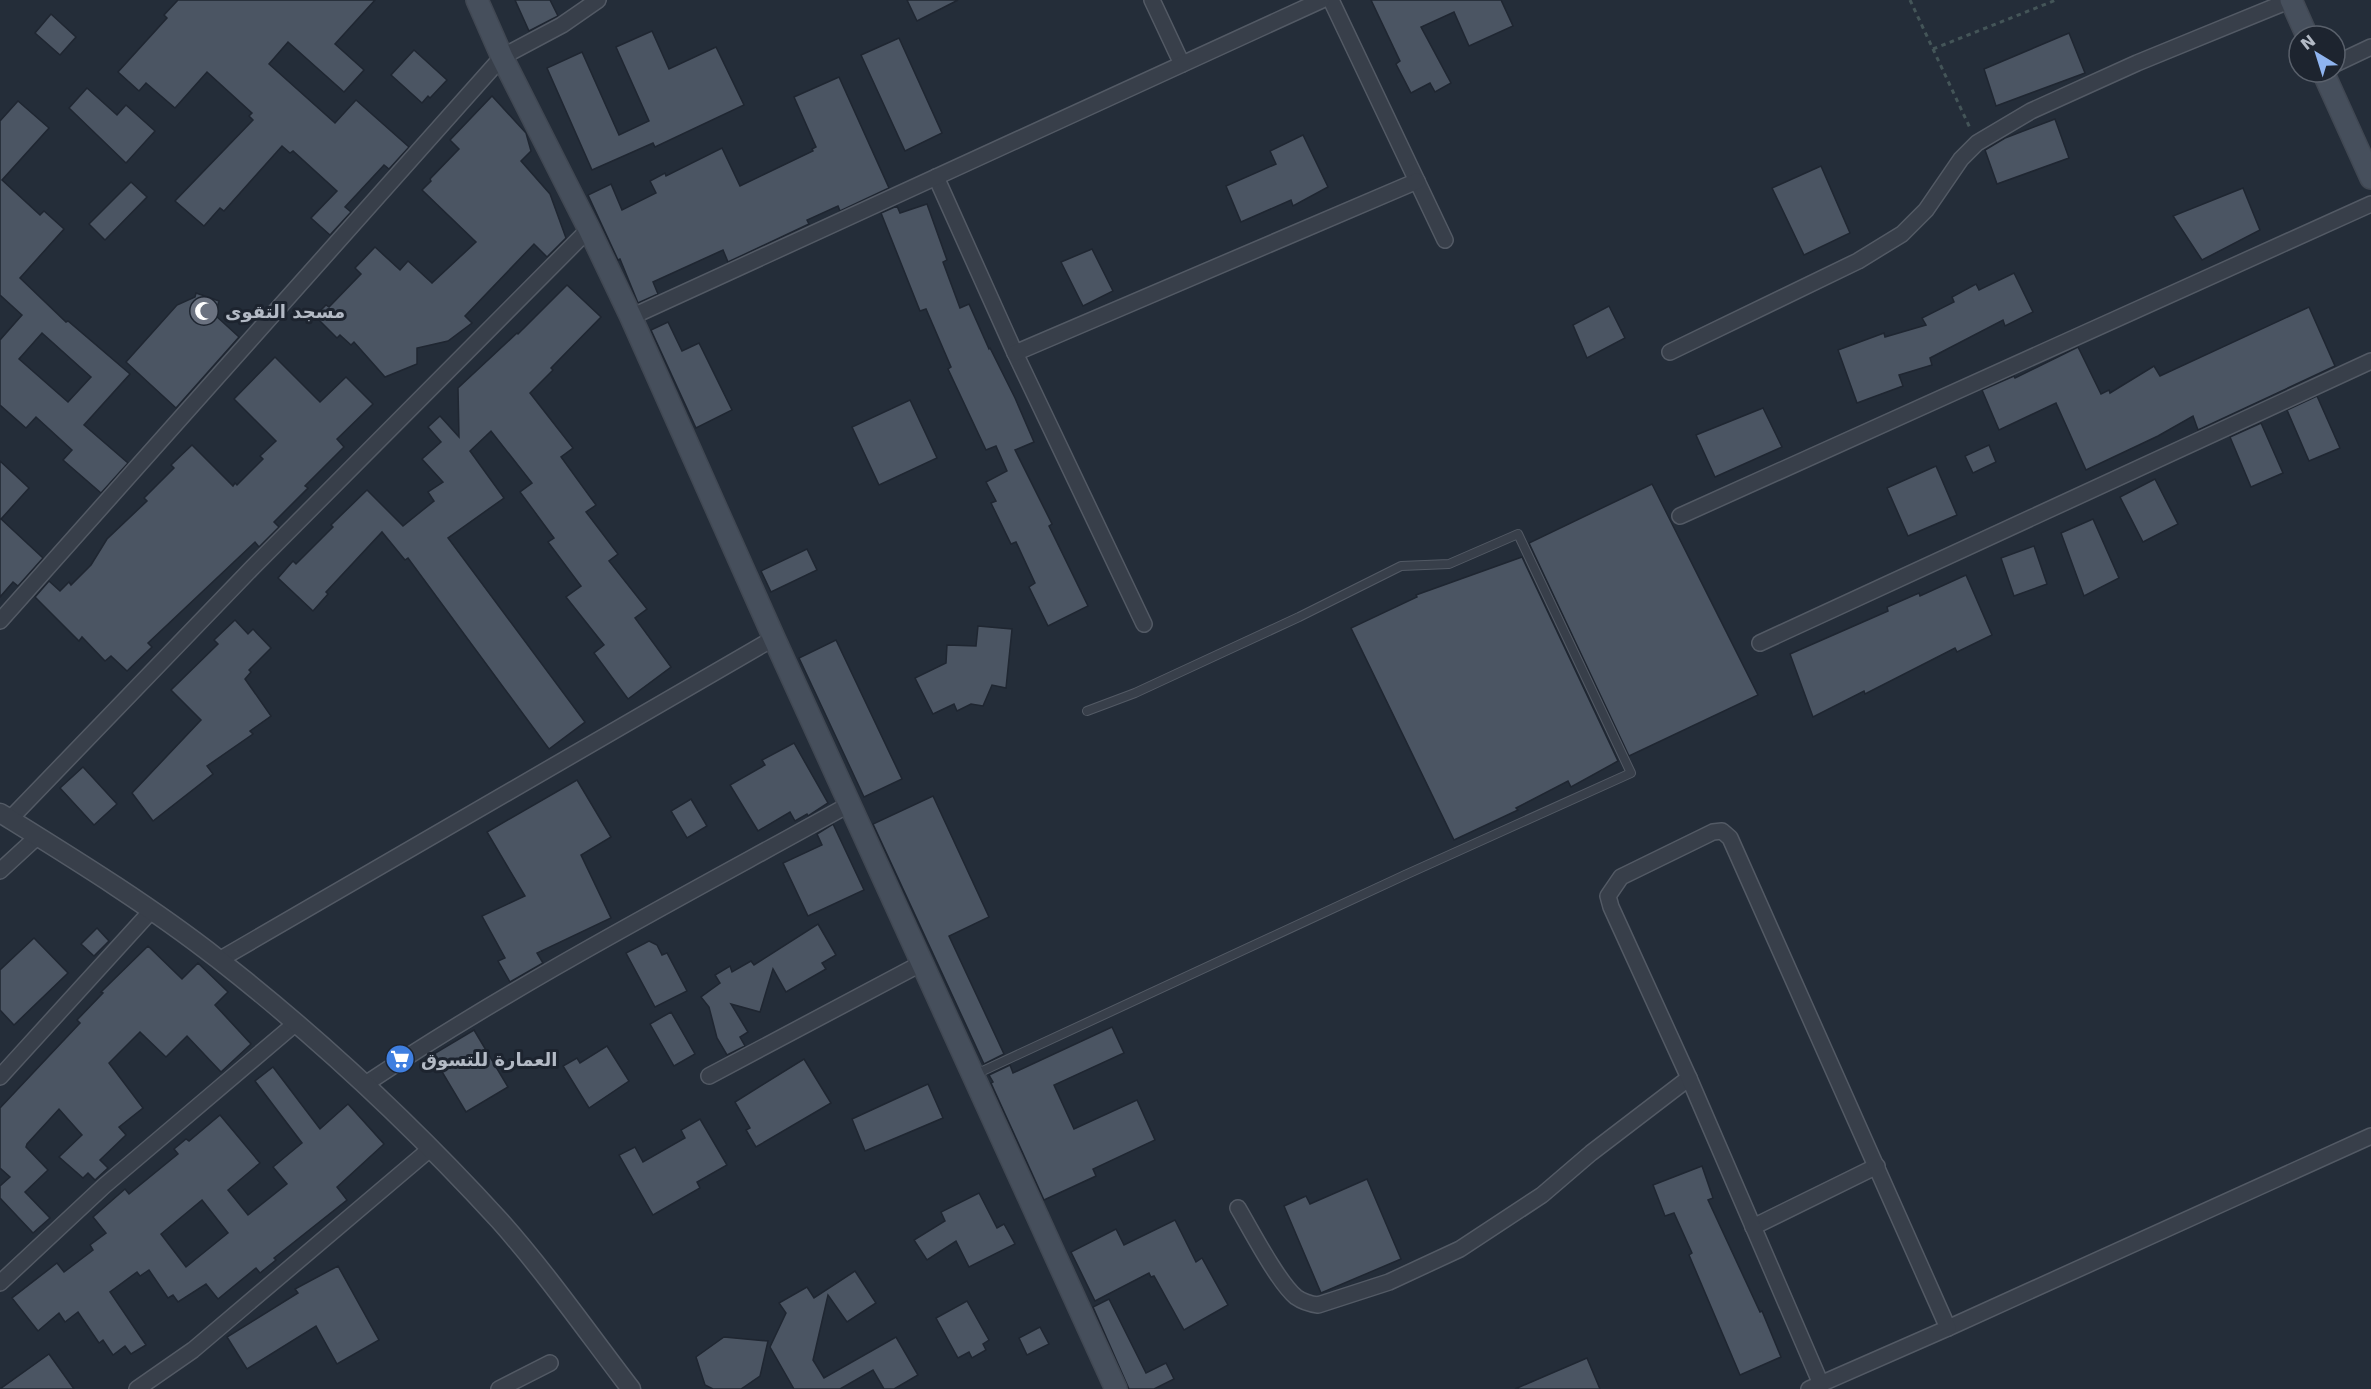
<svg xmlns="http://www.w3.org/2000/svg" width="2371" height="1389" font-family="'DejaVu Sans',Vazirmatn,sans-serif">
<style>
.building{fill:#4b5563;stroke:#1f2631;stroke-width:1.5;fill-rule:evenodd}
.lines{fill:none;stroke-linecap:round;stroke-linejoin:round}
.service-casing{stroke:#535a65;stroke-width:10}
.minor-casing{stroke:#535a65;stroke-width:18}
.tertiary-casing{stroke:#535a65;stroke-width:21}
.secondary-casing{stroke:#414853;stroke-width:24}
.path{stroke:#445558;stroke-width:3;stroke-dasharray:4.5 4.5;stroke-linecap:butt}
.service{stroke:#383f4a;stroke-width:8}
.minor{stroke:#383f4a;stroke-width:15}
.tertiary{stroke:#383f4a;stroke-width:18}
.secondary{stroke:#464f5c;stroke-width:21}
.labels{text-anchor:middle;dominant-baseline:central;stroke-width:6;stroke-linejoin:round;paint-order:stroke}
.poi-label{font-size:18px;font-weight:bold;fill:#b3bac5;stroke:#1d242f;text-anchor:start}
</style>
<rect width="100%" height="100%" fill="#242d39"/>
<g class="building">
<path d="M178,0h197l-40,44 29,26 -20,22 -56,-50 -19,22 66,59 21,-23 53,47 -20,22 -5,-4 -39,42 6,5 -21,23 -19,-17 26,-27 -44,-40 -3,2 -8,-7 -58,65 -4,-3 -16,18 -29,-25 78,-81 -4,-4 3,-3 -45,-41 -32,36 -29,-25 -7,8 -21,-19 49,-54 -3,-3z"/>
<path d="M515,0h35l8,16 -29,15z"/>
<path d="M907,0h51l-41,21z"/>
<path d="M1371,0h130l12,26 -44,20 -15,-34 -33,15 30,56 -16,9 -5,-9 -19,10 -15,-29 4,-3z"/>
<path d="M51,14l25,23 -16,18 -25,-22z"/>
<path d="M652,31l17,38 47,-22 28,58 -89,42 -2,-4 -61,27 -45,-102 35,-16 37,83 30,-14 -33,-74z"/>
<path d="M2069,33l16,40 -89,33 -12,-37z"/>
<path d="M899,38l43,95 -37,18 -44,-96z"/>
<path d="M414,50l33,30 -17,18 -2,-2 -6,7 -31,-28z"/>
<path d="M839,77l50,111 -49,23 -2,-5 -31,14 2,4 -81,38 -5,-12 -70,32 5,12 -20,9 -18,-44 -2,1 -30,-65 23,-11 11,26 34,-17 -6,-12 15,-8 1,3 56,-28 18,38 73,-35 -1,-2 4,-2 -22,-50z"/>
<path d="M87,88l30,27 9,-10 29,26 -29,32 -57,-55z"/>
<path d="M492,96l34,37 5,18 -10,10 29,33 16,44 -19,19 -13,-13 -69,72 7,7 -24,18 -31,7v16l-32,13 -31,-35 -3,3 -11,-10 -3,3 -22,-22 11,-11 3,2 32,-33 -6,-6 20,-21 25,23 8,-9 24,22 44,-41 -54,-52 9,-9 -1,-2 29,-30 -9,-9z"/>
<path d="M18,101l31,27 -47,52 38,35 4,-4 20,18 -44,49 46,44 2,-1 62,53 -46,51 44,38 -27,30 -38,-33 9,-10 -36,-33 -10,11 -26,-23v-65l22,-25 -22,-20v-174zM42,333l49,44 -23,25 -49,-43z"/>
<path d="M2055,119l14,39 -72,26 -12,-34 20,-12z"/>
<path d="M1303,135l25,52 -35,19 -2,-6 -50,22 -15,-36 50,-22 -6,-13z"/>
<path d="M1821,166l29,67 -46,22 -32,-67z"/>
<path d="M131,182l16,15 -42,43 -16,-16z"/>
<path d="M2243,188l17,42 -58,30 -29,-44z"/>
<path d="M927,204l20,56 -4,2 17,46 9,-4 20,45 1,-1 25,50 19,44 -19,8 37,74 -3,2 39,80 -40,20 -19,-39 6,-4 -19,-41 -5,2 -20,-41 5,-2 -10,-19 21,-11 -11,-25 -10,4 -38,-81 3,-2 -25,-58 -6,2 -39,-98 16,-7 3,7z"/>
<path d="M1092,249l21,42 -30,15 -22,-44z"/>
<path d="M2014,273l19,39 -28,14 -2,-6 -73,38 2,7 -33,10 4,11 -46,17 -19,-53 46,-17 1,4 41,-12 -4,-7 32,-16 -2,-5 24,-13 3,6z"/>
<path d="M567,285l34,32 -50,51 2,2 -23,23 43,55 -12,9 35,48 -10,7 32,42 -9,7 38,48 -12,9 36,49 -43,32 -34,-46 10,-8 -38,-48 15,-11 -33,-44 6,-4 -34,-46 12,-9 -41,-52 -21,20 34,47 -56,40 137,184 -36,27 -141,-191 -3,2 -23,-28 -56,60 2,2 -15,17 -35,-33 15,-17 3,3 37,-37 -2,-2 36,-35 36,36 31,-25 -6,-9 15,-10 -21,-23 19,-17 -13,-15 12,-11 19,21 -1,-49 59,-55 1,1z"/>
<path d="M196,293l23,8 -4,14 24,22 -63,71 -50,-46 51,-57 18,-8z"/>
<path d="M1609,306l16,32 -38,20 -14,-33z"/>
<path d="M2309,307l26,59 -137,64 -5,-14 -35,20 -72,34 -30,-67 -57,27 -17,-40 32,-14 1,2 63,-31 23,47 8,-4 1,3 44,-27 6,10z"/>
<path d="M668,322l14,29 17,-8 33,67 -36,18 -45,-98z"/>
<path d="M275,357l45,45 26,-25 27,27 -36,35 7,8 -39,39 3,2 -34,34 5,5 -20,20 -4,-5 -107,101 4,4 -25,24 -16,-15 -6,5 -23,-24 -3,4 -44,-44 14,-16 11,10 9,-9 2,3 20,-20 16,-26 40,-38 -3,-3 30,-30 -3,-3 21,-20 41,41 2,-3 2,2 26,-26 -3,-3 16,-15 -42,-42z"/>
<path d="M2317,396l23,52 -31,13 -22,-51z"/>
<path d="M910,400l27,58 -58,27 -27,-58z"/>
<path d="M1763,408l19,39 -67,30 -19,-42z"/>
<path d="M2261,423l22,50 -32,14 -21,-50z"/>
<path d="M1989,445l7,17 -23,11 -8,-17z"/>
<path d="M0,461l29,27 -28,31 42,39 -25,28 -5,-4 -13,15z"/>
<path d="M1936,466l21,49 -49,21 -21,-48z"/>
<path d="M2155,479l23,45 -35,18 -23,-45z"/>
<path d="M1652,484l106,211 -129,61 -100,-213z"/>
<path d="M2093,519l26,59 -35,18 -23,-63z"/>
<path d="M2034,546l13,38 -33,12 -13,-38z"/>
<path d="M807,549l10,21 -46,22 -10,-21z"/>
<path d="M1522,557l96,204 -47,26 -3,-6 -52,27 2,2 -64,30 -103,-212 66,-31 -1,-2z"/>
<path d="M1966,575l26,60 -35,17 -2,-4 -90,46 -1,-3 -51,26 -23,-63 98,-43 -1,-4 32,-14 1,3z"/>
<path d="M235,620l13,14 5,-5 18,19 -22,22 2,2 -6,7 26,37 -21,15 3,3 -46,32 6,8 -60,47 -21,-28 69,-73 -30,-30 47,-46 -4,-4z"/>
<path d="M978,626l34,3 -6,59 -14,-3 -9,21 -12,-2 -14,7 -3,-7 -21,10 -18,-36 31,-15 1,-18 29,1z"/>
<path d="M836,640l66,139 -38,18 -65,-139z"/>
<path d="M794,743l34,60 -20,13 -1,-2 -12,7 -5,-9 -32,19 -28,-46 35,-20 -3,-5z"/>
<path d="M83,767l34,37 -23,21 -34,-37z"/>
<path d="M577,780l34,57 -30,18 30,63 -74,35 6,10 -33,19 -12,-21 7,-3 -23,-42 43,-20 -38,-64z"/>
<path d="M933,796l56,121 -40,19 55,118 -20,10 -111,-240z"/>
<path d="M691,799l16,27 -20,12 -16,-27z"/>
<path d="M833,824l31,66 -56,26 -25,-53 39,-18 -5,-11z"/>
<path d="M818,924l18,31 -14,8 4,6 -40,23 -13,-23 -13,43 -29,-8 17,28 -8,5 5,9 -18,9 -10,-17 -8,-31 -8,-10 19,-14 -5,-8 15,-9 2,6 19,-11 3,4z"/>
<path d="M97,928l12,13 -15,15 -13,-12z"/>
<path d="M34,938l34,35 -54,52 -14,-15v-40z"/>
<path d="M649,941l8,4 5,10 5,-2 20,38 -32,16 -29,-54z"/>
<path d="M148,946l34,33 16,-16 30,29 -13,13 36,39 -30,28 -34,-36 -21,21 -26,-25 -31,31 34,45 -24,19 7,8 -26,25 8,8 -13,12 -7,-7 -5,5 -24,-21 23,-22 -23,-26 -32,35 -1,3 22,23 -23,22 25,26 -17,15 -33,-35v-12l10,-9 -10,-9v-60l80,-85 -3,-3 26,-27 -2,-1z"/>
<path d="M671,1012l24,42 -21,12 -24,-42z"/>
<path d="M1112,1027l12,26 -70,32 20,44 63,-29 18,40 -62,29 3,7 -52,24 -53,-117 2,-1 -4,-7 21,-10 3,8z"/>
<path d="M474,1030l34,57 -42,25 -34,-57z"/>
<path d="M607,1046l22,35 -40,27 -26,-42 14,-8 3,5z"/>
<path d="M804,1059l27,44 -75,44 -10,-17 4,-2 -15,-26z"/>
<path d="M273,1067l47,62 28,-25 36,40 -47,43 10,13 -73,58 2,2 -16,13 -4,-5 -38,31 -12,-15 -28,18 -5,-7 -5,3 -19,-28 -9,6 -3,-4 -27,20 36,53 -15,9 -6,-8 -12,9 -10,-15 -4,3 -21,-31 -13,10 -6,-9 -21,18 -26,-33 45,-35 7,9 29,-22 -3,-5 16,-12 -13,-16 32,-28 4,5 49,-40 -4,-5 12,-10 3,2 31,-26 40,48 -32,27 20,25 39,-31 -14,-17 29,-24 -47,-62zM202,1200l26,33 -42,34 -25,-33z"/>
<path d="M928,1084l15,34 -78,33 -13,-32z"/>
<path d="M700,1119l27,46 -30,17 3,6 -47,27 -34,-60 16,-8 8,15 42,-24 -4,-8z"/>
<path d="M1702,1166l11,32 -5,2 52,112 2,-1 19,46 -41,18 -51,-120 3,-2 -18,-40 -9,3 -12,-31z"/>
<path d="M1367,1179l34,80 -80,34 -37,-87 22,-10 4,8z"/>
<path d="M979,1193l18,35 7,-4 11,20 -46,23 -13,-26 -29,19 -13,-20 31,-19 -4,-9z"/>
<path d="M1175,1220l21,42 6,-4 26,47 -44,25 -30,-54 -3,1 -2,-4 -54,28 -24,-49 45,-23 8,16z"/>
<path d="M338,1266l41,74 -42,24 -21,-38 -69,43 -20,-32 71,-44 -3,-4z"/>
<path d="M855,1271l21,32 -29,19 -19,-27 -15,65 11,18 72,-41 22,38 -24,14h-10l-11,-19 -33,19h-46l-24,-42 16,-34 -7,-10 28,-16 7,11z"/>
<path d="M1109,1299l37,74 20,-10 8,16 -20,10h-25l-36,-82z"/>
<path d="M967,1301l22,39 -6,4 3,6 -14,8 -3,-6 -11,6 -22,-40z"/>
<path d="M1040,1327l9,17 -22,11 -8,-17z"/>
<path d="M724,1337l44,4 -8,35 -19,13h-28l-8,-4 -9,-28z"/>
<path d="M49,1354l25,35h-74z"/>
<path d="M1587,1358l13,31h-85z"/>
</g>
<g class="lines">
<g class="service-casing">
<path id="service" d="M974,1075l431,-200 226,-102 -113,-239 -69,30 -48,2 -102,51 -164,76 -48,18"/>
</g>
<g class="minor-casing">
<g id="minor">
<path d="M1152,0l30,64"/>
<path d="M1331,0l114,240"/>
<path d="M2335,64l36,-17"/>
<path d="M936,177l79,176 129,271"/>
<path d="M631,317l691,-317"/>
<path d="M1670,352l188,-91 44,-27 24,-24 35,-51 16,-16 54,-32 106,-48 154,-63"/>
<path d="M1015,353l402,-172"/>
<path d="M1680,516l691,-312"/>
<path d="M0,621l502,-564 60,-32 36,-25"/>
<path d="M1760,643l611,-282"/>
<path d="M10,819l243,-252 336,-338"/>
<path d="M0,871l38,-35"/>
<path d="M219,960l555,-322"/>
<path d="M709,1076l213,-113"/>
<path d="M0,1077l152,-167"/>
<path d="M364,1085c156,-104 322,-190 486,-281"/>
<path d="M1238,1208c13,22 40,74 58,89 7,5 14,7 22,8l71,-23 71,-33 82,-54 49,-42 98,-75"/>
<path d="M1753,1227l124,-61"/>
<path d="M0,1283l104,-97 192,-163"/>
<path d="M1948,1328l423,-192"/>
<path d="M137,1389l56,-39 237,-201"/>
<path d="M499,1389l51,-26"/>
<path d="M1809,1389l139,-61 -218,-490 -8,-7 -9,1 -92,45 -13,19 3,11 78,171 132,306"/>
</g>
</g>
<g class="tertiary-casing">
<path id="tertiary" d="M0,813c74,46 149,92 218,146 101,79 196,168 282,262 47,53 88,112 131,168"/>
</g>
<g class="secondary-casing">
<g id="secondary">
<path d="M477,0l25,57 87,172 42,88 143,321 342,751"/>
<path d="M2291,0l16,36"/>
<path d="M2323,72l48,106"/>
</g>
</g>
<g class="path">
<path d="M1910,0l60,128"/>
<path d="M1933,49l123,-49"/>
</g>
<use href="#service" class="service"/>
<use href="#minor" class="minor"/>
<use href="#tertiary" class="tertiary"/>
<use href="#secondary" class="secondary"/>
</g>
<defs>
<g id="mosque-disc" transform="scale(1.5)"><circle r="9.5" fill="#6b7280" stroke="#1d242f"/><path d="M3.5-4.9A6 6 0 1 0 3.5 4.9A5 5 0 1 1 3.5-4.9Z" fill="#fff"/></g>
<g id="supermarket-disc" transform="scale(1.5)"><circle r="9.5" fill="#3f7fe0" stroke="#1d242f"/><path d="M-6-5.5h2.5l.6 2H6L4.5 2H-2.5L-4.4-4H-6ZM-1.5 3.2a1.3 1.3 0 1 0 .1 0ZM3 3.2a1.3 1.3 0 1 0 .1 0Z" fill="#fff"/></g>
</defs>
<g fill-rule="evenodd">
<use href="#mosque-disc" x="204" y="311"/>
<use href="#supermarket-disc" x="400" y="1059"/>
</g>
<g class="labels">
<g class="poi-label">
<text x="225" y="311">مسجد التقوى</text>
<text x="421" y="1059">العمارة للتسوق</text>
</g>
</g>
<g transform="translate(2317 54) rotate(322)"><circle r="28" fill="#1d242f" stroke="#59606b" stroke-width="1.5"/>
<path d="M0-4.5L10 22L0 15L-10 22Z" fill="#8fb4ef"/>
<text y="-9" font-size="16" font-weight="bold" text-anchor="middle" fill="#b3bac5">N</text>
</g>
</svg>
